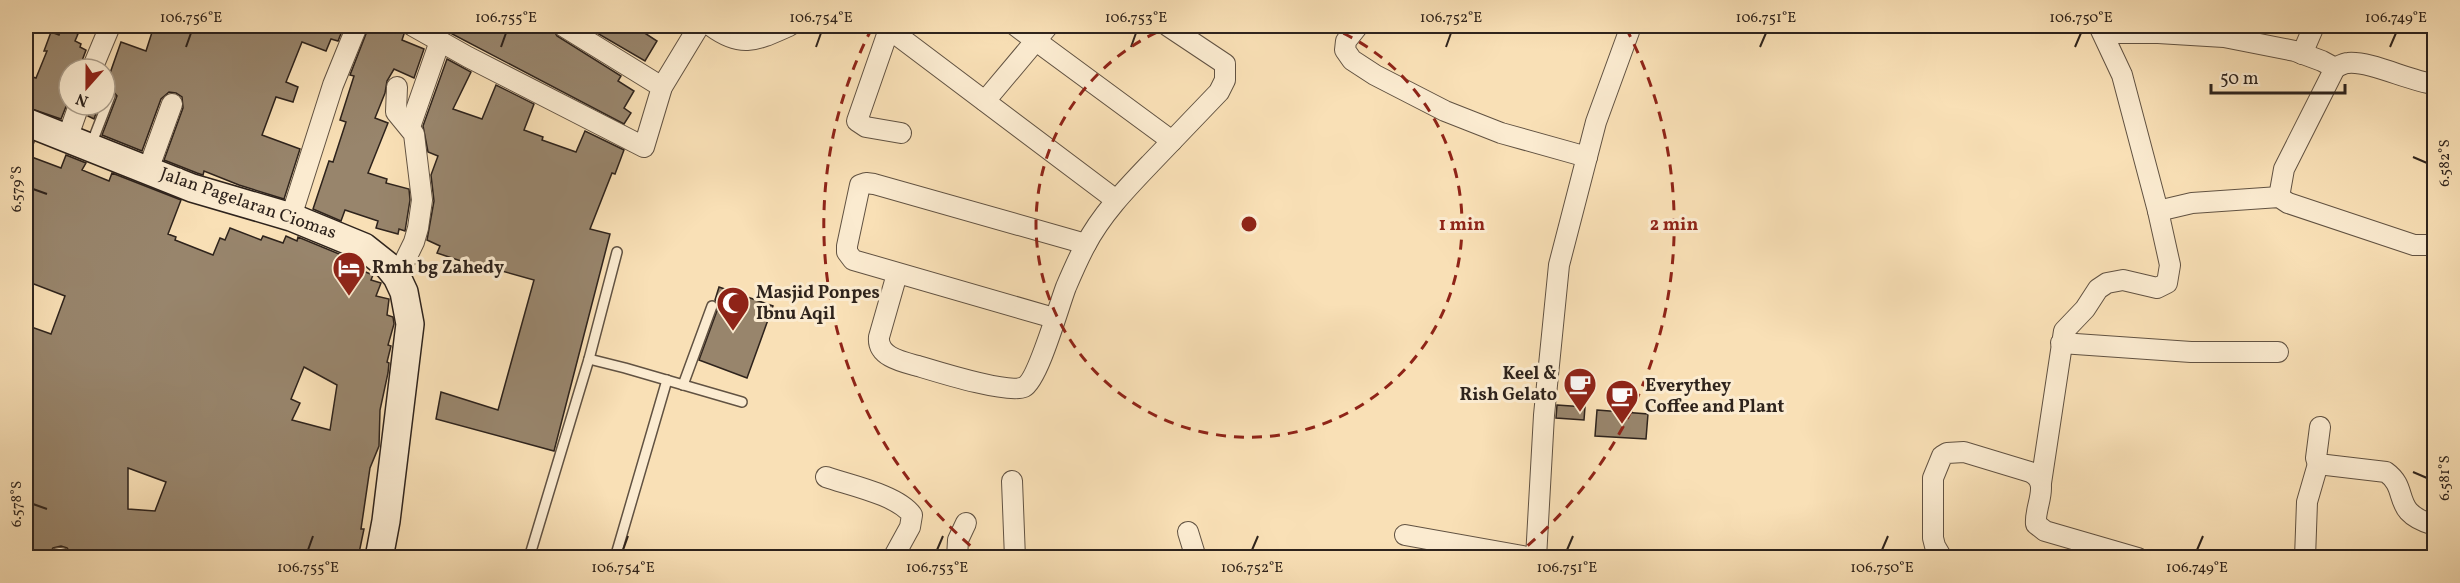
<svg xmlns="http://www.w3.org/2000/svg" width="2460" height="583" font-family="Vollkorn,serif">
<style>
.building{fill:#98856c;stroke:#2e231c;stroke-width:1.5;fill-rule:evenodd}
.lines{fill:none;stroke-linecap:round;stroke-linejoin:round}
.lane-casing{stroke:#615242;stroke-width:12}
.street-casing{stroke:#615242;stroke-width:22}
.secondary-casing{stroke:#2e231c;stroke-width:30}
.lane{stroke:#fbebd0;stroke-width:9}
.street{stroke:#fbebd0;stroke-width:20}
.secondary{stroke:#fbebd0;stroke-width:27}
.ticks{fill:none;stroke:#2e231c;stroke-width:2}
.ring{fill:none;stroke:#8f2418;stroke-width:3;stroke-dasharray:10 8}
.labels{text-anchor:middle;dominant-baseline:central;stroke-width:6;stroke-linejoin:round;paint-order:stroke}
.street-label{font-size:18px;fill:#2e231c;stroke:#fbebd0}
.poi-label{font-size:18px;font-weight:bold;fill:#2e231c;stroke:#fbebd0;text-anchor:start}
.centre{fill:#8f2418;stroke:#fbebd0;stroke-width:3}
.ring-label{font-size:18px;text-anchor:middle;font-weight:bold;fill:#8f2418;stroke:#fbebd0;stroke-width:6;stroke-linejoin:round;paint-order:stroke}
.neatline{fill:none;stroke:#2e231c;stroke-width:2}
.ticks-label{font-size:15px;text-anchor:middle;fill:#2e231c}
</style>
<rect width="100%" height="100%" fill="#f9e0b6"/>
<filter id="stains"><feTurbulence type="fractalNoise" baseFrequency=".00333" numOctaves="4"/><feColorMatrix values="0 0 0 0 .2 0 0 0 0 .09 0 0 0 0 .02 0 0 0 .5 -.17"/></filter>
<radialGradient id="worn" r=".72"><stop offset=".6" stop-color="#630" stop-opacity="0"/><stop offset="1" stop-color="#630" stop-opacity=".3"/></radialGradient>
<g class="building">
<path d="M154,26h190l-6,15 -7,-2 -5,12 -24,-9 -16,40 12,5 -5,15 -17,-5 -14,38 38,14 -16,50 -45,-14 -35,-14 -1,4 -6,-2 -33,-13 19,-52 -1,-11 -6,-4 -7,-1 -8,7 -19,52 -40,-16 15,-39 -5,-6 -7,2v-17l4,1 12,-34 25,9z"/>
<path d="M369,26h32l3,8 -2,6 22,9 -10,29 -20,-9 -7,12 -2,12 -10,25 13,5 -20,50 19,6 -1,4 23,6 1,11 -4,25 -1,6 -6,-2 -1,5 -22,-6 2,-7 -33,-11 -4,11 -28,-12 16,-48 4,1 13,-40 -6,-2 14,-44 -4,-1z"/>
<path d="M437,26h114l6,10 64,40 -3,5 16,10 -10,17 7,5 -7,11z"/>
<path d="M585,26h58l-3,4 17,11 -12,20z"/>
<path d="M62,27l16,7 -3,7 6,3 -1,3 6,3 -7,19h-10v30l-8,20 -35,-12v-32l10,3 11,-27h-3l7,-19 8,3z"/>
<path d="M447,59l24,13 -18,37 29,10 14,-34 38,19 -10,26 19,7 -1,3 34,12 9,-21 39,19 -9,24 -3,-1 -22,56 20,5 -56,217 -118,-32 5,-27 57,18 36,-130 -57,-16 -1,2 -39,-13 3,-7 -13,-6 7,-39 -3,-26 7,-19 -10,-4 -5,-26z"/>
<path d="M91,105h8l-5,14 -6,-3z"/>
<path d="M26,139l8,3 -5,14 32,12 5,-13 20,8 -4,7 27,11 3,-8 69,27 -13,34 8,3 -1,3 38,15 7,-17 5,2 5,-12 31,12 2,-4 20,7 3,-7 11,5 1,-4 58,24 4,3 -2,5 15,6 -2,5 10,3 -5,13 13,3 -2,16 6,2 1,7 -6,21 3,1 -4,16 2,1 -1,10 -8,37 -1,36 -9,22 -9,61h3l-6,29h-284l-7,-10 -6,-2 -8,2 -6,10h-21v-233l25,9 14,-38 -39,-15zM304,367l33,18 -7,45 -38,-10 8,-17 -9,-4zM128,468l38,14 -11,29 -27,-2z"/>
<path d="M719,287l54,19 -26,72 -48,-18 19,-52 -3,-8z"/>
<path d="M1557,405l28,2 -1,13 -28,-2z"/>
<path d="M1597,410l51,4 -2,25 -51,-3z"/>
</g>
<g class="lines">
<g class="lane-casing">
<g id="lane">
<path d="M91,145l19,-49"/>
<path d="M589,359l36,9 117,34"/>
<path d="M683,385l29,-79"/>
<path d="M529,558l60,-199 28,-107"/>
<path d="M615,558l52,-178"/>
</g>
</g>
<g class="street-casing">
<g id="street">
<path d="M413,26l55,31 176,90 18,-60 37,-61"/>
<path d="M563,26l99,61"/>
<path d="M711,26c31,23 46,14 78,0"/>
<path d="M885,26l231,174"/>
<path d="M1016,26l156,115"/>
<path d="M1358,26l-12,15 -1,9 7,10 23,15 70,36 56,22 86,24"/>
<path d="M2099,26l23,49 36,136"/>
<path d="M889,29l-32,92 9,6 35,6"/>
<path d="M2103,33h55l66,4 71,14 27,10 13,7 -51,101 -5,28"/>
<path d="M2302,54l12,-28"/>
<path d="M2335,68c4,-2 9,-5 13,-5 23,-2 61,18 86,21"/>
<path d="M92,69l18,-43"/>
<path d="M397,87l-1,25 18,22 8,66 -4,28 -4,14 -17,35"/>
<path d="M985,101l63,-75"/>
<path d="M410,127l30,-86"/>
<path d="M67,139l12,-34"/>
<path d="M148,170l24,-66"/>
<path d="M291,217l42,-132 24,-59"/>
<path d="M897,274l-18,63c-2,20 24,25 39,29 20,6 90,28 106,21 14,-7 35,-82 42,-100 6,-14 12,-28 19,-41 16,-31 41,-57 65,-82 23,-24 46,-48 69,-72l6,-12v-16l-57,-38"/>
<path d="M1054,318l-201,-58 -6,-8v-6l13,-61 6,-2 8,1 212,60"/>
<path d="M2061,343l130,9h87"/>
<path d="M2320,427l-4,31 2,6 68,8c25,18 3,40 48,53"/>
<path d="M826,477c23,8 72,18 86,38l-2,12 -17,31"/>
<path d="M1012,481l3,77"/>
<path d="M2041,483l23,-152 21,-22 13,-20 9,-6 16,-3 34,8 10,-5 3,-18 -12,-54 34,-8 87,-6 9,6 126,42h20"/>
<path d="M1188,532l8,26"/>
<path d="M1405,535l128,23"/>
<path d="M59,558h2"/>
<path d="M957,558l1,-18 8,-17"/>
<path d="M1536,558l8,-143 15,-150 37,-143 35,-96"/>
<path d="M1942,558l-7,-12 -2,-8v-60l9,-22 5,-3 17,-1 66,20c22,10 4,34 6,52l9,7 93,27"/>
<path d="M2305,558l2,-56 11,-38"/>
</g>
</g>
<g class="secondary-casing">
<path id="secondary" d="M26,122l166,66 99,29 73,30 24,19 9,11 7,15 6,32 -24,197 -7,37"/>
</g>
<use href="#lane" class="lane"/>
<use href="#street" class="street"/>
<use href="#secondary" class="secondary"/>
</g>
<path class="ticks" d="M186,47l5,-14M501,47l5,-14M816,47l5,-14M1131,47l5,-14M1446,47l5,-14M1760,47l6,-14M2075,47l6,-14M2390,47l6,-14M2413,157l14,6M33,189l14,5M2413,472l14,6M33,504l14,5M308,550l5,-14M623,550l5,-14M937,550l6,-14M1252,550l6,-14M1567,550l6,-14M1882,550l6,-14M2197,550l6,-14"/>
<g class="ring">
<path d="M1327 26A213 213 0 1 1 1171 26"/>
<path d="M984 557A425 425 0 0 1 872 28M1626 28A425 425 0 0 1 1514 557"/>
</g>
<defs>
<g id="hotel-pin" transform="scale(1.725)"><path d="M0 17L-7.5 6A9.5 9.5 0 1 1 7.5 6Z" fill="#8f2418" stroke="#fbebd0"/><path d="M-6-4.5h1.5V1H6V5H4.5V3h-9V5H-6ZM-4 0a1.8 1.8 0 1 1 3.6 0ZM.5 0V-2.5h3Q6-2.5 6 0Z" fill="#fff"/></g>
<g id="mosque-pin" transform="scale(1.725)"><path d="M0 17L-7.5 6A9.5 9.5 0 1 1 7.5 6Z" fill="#8f2418" stroke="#fbebd0"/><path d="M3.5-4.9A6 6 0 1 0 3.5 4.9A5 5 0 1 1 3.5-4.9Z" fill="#fff"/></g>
<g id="cafe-pin" transform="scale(1.725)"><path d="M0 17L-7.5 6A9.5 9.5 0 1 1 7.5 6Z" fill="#8f2418" stroke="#fbebd0"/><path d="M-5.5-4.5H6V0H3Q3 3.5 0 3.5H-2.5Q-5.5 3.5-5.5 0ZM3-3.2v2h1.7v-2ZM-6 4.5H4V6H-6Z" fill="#fff"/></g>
</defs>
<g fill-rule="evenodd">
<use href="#hotel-pin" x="349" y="268"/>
<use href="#mosque-pin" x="733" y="303"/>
<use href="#cafe-pin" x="1580" y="384"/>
<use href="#cafe-pin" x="1622" y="396"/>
</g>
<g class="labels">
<g class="street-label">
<text transform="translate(248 204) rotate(19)">Jalan Pagelaran Ciomas</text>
</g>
<g class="poi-label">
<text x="372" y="268">Rmh bg Zahedy</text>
<text x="756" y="293">Masjid Ponpes<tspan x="756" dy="21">Ibnu Aqil</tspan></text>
<text x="1557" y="374" text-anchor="end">Keel &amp;<tspan x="1557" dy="21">Rish Gelato</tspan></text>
<text x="1645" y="386">Everythey<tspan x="1645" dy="21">Coffee and Plant</tspan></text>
</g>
</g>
<circle cx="1249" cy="224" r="9" class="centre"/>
<g class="ring-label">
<text x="1462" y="230">1 min</text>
<text x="1674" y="230">2 min</text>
</g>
<rect width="2460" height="583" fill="none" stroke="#f9e0b6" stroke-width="66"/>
<g transform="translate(87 87) rotate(201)"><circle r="28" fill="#fbebd0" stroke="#a99b88" stroke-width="1.5"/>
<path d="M0-4.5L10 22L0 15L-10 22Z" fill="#8f2418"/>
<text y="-9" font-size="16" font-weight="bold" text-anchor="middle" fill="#2e231c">N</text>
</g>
<path d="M2211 84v9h134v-9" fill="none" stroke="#2e231c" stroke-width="3"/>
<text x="2220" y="84" font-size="18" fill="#2e231c" stroke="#fbebd0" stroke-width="4.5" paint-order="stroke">50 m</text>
<rect x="33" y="33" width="2394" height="517" class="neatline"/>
<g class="ticks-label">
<text x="191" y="22">106.756°E</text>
<text x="506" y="22">106.755°E</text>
<text x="821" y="22">106.754°E</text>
<text x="1136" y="22">106.753°E</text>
<text x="1451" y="22">106.752°E</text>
<text x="1766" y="22">106.751°E</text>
<text x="2081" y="22">106.750°E</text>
<text x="2396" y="22">106.749°E</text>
<text transform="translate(2444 163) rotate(-90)" y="5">6.582°S</text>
<text transform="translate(16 189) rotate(-90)" y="5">6.579°S</text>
<text transform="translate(2444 478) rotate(-90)" y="5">6.581°S</text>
<text transform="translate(16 504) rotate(-90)" y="5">6.578°S</text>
<text x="308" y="572">106.755°E</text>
<text x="623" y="572">106.754°E</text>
<text x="937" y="572">106.753°E</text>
<text x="1252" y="572">106.752°E</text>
<text x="1567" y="572">106.751°E</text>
<text x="1882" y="572">106.750°E</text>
<text x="2197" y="572">106.749°E</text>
</g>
<rect width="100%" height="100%" filter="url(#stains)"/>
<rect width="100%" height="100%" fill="url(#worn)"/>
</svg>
